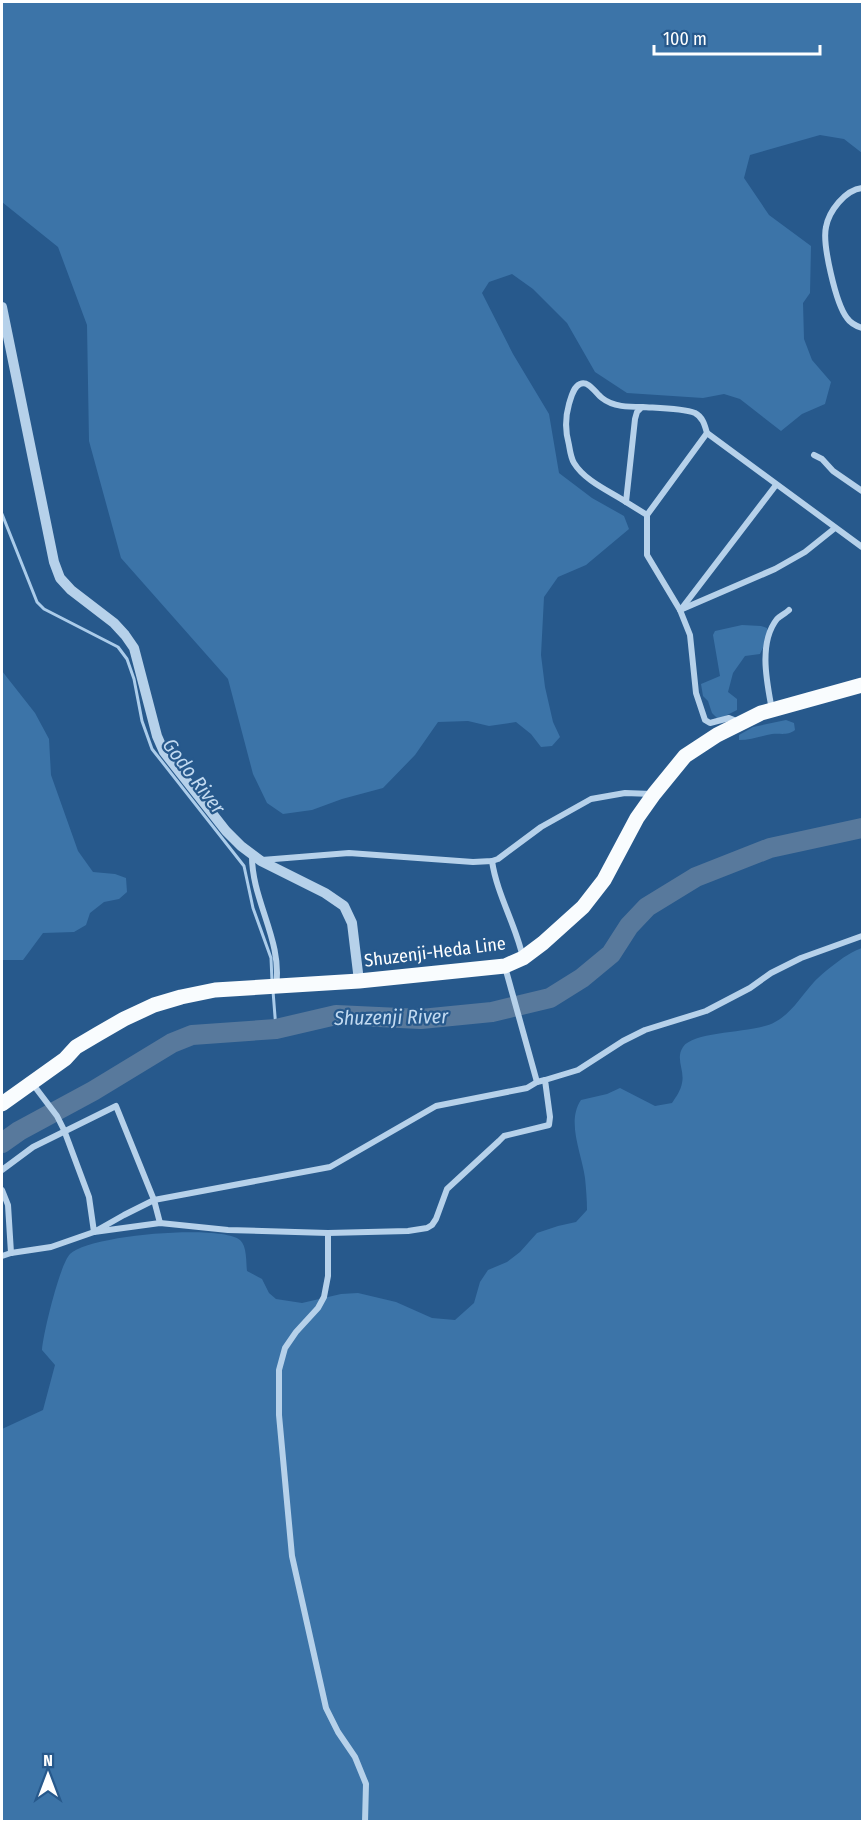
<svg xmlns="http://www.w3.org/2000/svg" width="864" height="1823" font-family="'Fira Sans Condensed',sans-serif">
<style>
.green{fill:#3c74a8}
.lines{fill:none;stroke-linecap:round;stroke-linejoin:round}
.stream{stroke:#abccea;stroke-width:3}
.river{stroke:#58799c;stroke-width:20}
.minor{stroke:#b6d1ea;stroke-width:6}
.tertiary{stroke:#b6d1ea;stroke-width:10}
.primary{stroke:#f9fcfe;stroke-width:15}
.labels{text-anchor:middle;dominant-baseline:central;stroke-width:4.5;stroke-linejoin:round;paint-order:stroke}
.street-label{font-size:18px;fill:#fff;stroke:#27598c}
.water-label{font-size:20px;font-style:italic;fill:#c2daf1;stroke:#27598c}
</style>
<rect width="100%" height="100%" fill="#27598c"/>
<g class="green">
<path d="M2,2h860v151l-18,-14 -24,-4 -70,20 -6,23 25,37 42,31 -1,47 -7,10 1,36 8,21 19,22 -6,22 -23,10 -21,17 -41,-32 -16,-5 -21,4 -76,-5 -32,-21 -28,-49 -34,-34 -21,-15 -23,8 -7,11 31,61 36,60 10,59 33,25 32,18 5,13 -43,36 -28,12 -14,20 -3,58 4,32 8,35 7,15 -8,9 -11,1 -10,-13 -15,-12 -27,4 -21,-5 -30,1 -23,33 -32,33 -41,11 -30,11 -29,4 -16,-11 -14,-29 -25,-95 -107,-121 -32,-117 -2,-116 -29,-78 -56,-45z"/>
<path d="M742,625l19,1 6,2c2,8 -3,18 -7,26l-15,2 -12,17 -5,19 9,7v11l-16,8h-4l-5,-5 -4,-12 -5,-5 -2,-12 19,-8 -7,-41 2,-4z"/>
<path d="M2,671l33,42 14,26 2,36 27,76 15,21 22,2 11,4 1,14 -8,7 -15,3 -14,11 -4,12 -12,7 -31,1 -20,27h-21z"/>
<path d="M786,720l8,3 1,7c-8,6 -14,3 -23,4 -11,2 -22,6 -33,6v-5l14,-8z"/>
<path d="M862,948v873l-860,1v-393l41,-19 12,-45 -13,-15c1,-16 18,-86 28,-96 19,-19 150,-30 170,-14 7,6 6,22 7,31l15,8 7,14 7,6 26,4 39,-9 17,-1 38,9 36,16 23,2 19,-17 6,-21 8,-12 19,-8 13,-10 17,-19 21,-7 18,-4 11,-12c0,-10 -1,-22 -2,-32 -3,-24 -19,-56 -4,-78l26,-6 13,-6 35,18 17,-3c4,-6 9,-13 10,-20 3,-13 -7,-24 1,-36 12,-17 72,-13 92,-25 17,-9 26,-26 39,-40 11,-11 34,-30 48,-34z"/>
</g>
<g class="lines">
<g class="stream">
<path d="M2,514l35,88 7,7 74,38 9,12 7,20 8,42 10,28 92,117 9,42 18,50 1,23"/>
<path d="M273,991l3,38"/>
</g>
<path class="river" d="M2,1143l17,-12 74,-40 79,-48 20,-8 84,-6 60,-14 85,4 71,-7 58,-14 32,-20 29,-24 18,-28 18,-19 49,-30 74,-29 92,-20"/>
<g class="minor">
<path d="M862,188c-17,2 -33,23 -36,39 -4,17 10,77 21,91 4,6 9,8 15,10"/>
<path d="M707,433l-60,82v40l33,55 10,25 6,58 9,27 5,3 19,-5 10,4"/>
<path d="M814,455l8,4 11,12 29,20"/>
<path d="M626,502c-17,-11 -41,-21 -52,-39 -3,-5 -4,-12 -5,-18 -4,-14 -4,-27 0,-41 2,-6 4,-17 11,-20 9,-4 16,10 22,14 11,9 27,9 40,9"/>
<path d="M647,515l-21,-13 9,-83 2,-7 5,-5c15,1 40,1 53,6 8,4 10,13 12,20l155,114"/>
<path d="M682,608l94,-123"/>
<path d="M680,610l95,-41 30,-17 30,-24"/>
<path d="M772,710c-5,-27 -14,-67 5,-91 3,-3 9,-6 12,-9"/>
<path d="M252,854c-1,46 31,86 24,132"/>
<path d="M262,860l87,-7 124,9 19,-1 6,-2 43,-32 50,-28 34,-6 27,1"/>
<path d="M492,861c5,34 24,64 31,97"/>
<path d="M505,967l32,115"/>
<path d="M32,1083l25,33 7,14 25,67 5,35 30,-17 30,-15 176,-33 106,-61 91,-18 10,-6 8,-2"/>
<path d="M2,1170l31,-23 83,-41 38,94 6,23"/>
<path d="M2,1190l6,15 3,48"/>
<path d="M328,1233v43l-4,21 -6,11 -22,24 -11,16 -6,22v45l13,141 34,152 12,24 17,25 11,27 -1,38"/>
<path d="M2,1256l9,-3 40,-6 43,-15 66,-9 68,7 100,3 80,-2 19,-3 5,-3 4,-6 11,-30 52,-48 5,-5 45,-11 1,-8 -5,-37 33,-10 45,-29 22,-11 61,-19 44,-23 21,-15 30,-15 61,-22"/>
</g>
<path class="tertiary" d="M2,307l52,255 6,16 11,12 43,33 11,12 9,13 23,88 7,16 62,79 15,15 20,15 64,32 19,13 8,17 7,58"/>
<path class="primary" d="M2,1104l63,-45 11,-12 22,-13 26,-15 30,-14 27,-8 34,-7 144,-9 146,-15 18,-8 20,-15 40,-36 21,-27 33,-62 17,-24 31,-38 32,-21 44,-22 101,-28"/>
</g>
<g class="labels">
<g class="street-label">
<text transform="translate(435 952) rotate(-7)">Shuzenji-Heda Line</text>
</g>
<g class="water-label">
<text transform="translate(194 776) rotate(53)">Godo River</text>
<text transform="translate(391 1017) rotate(-1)">Shuzenji River</text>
</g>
</g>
<rect width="864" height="1823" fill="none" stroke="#ffffff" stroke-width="6"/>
<g transform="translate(48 1775)" stroke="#27598c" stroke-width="4.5" paint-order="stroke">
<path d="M0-4.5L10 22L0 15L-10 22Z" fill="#ffffff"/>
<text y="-9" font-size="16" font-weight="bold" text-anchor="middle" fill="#ffffff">N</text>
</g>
<path d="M654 45v9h166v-9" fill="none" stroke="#ffffff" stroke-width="3"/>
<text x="663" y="45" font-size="18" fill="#ffffff" stroke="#27598c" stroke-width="4.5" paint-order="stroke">100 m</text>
</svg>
